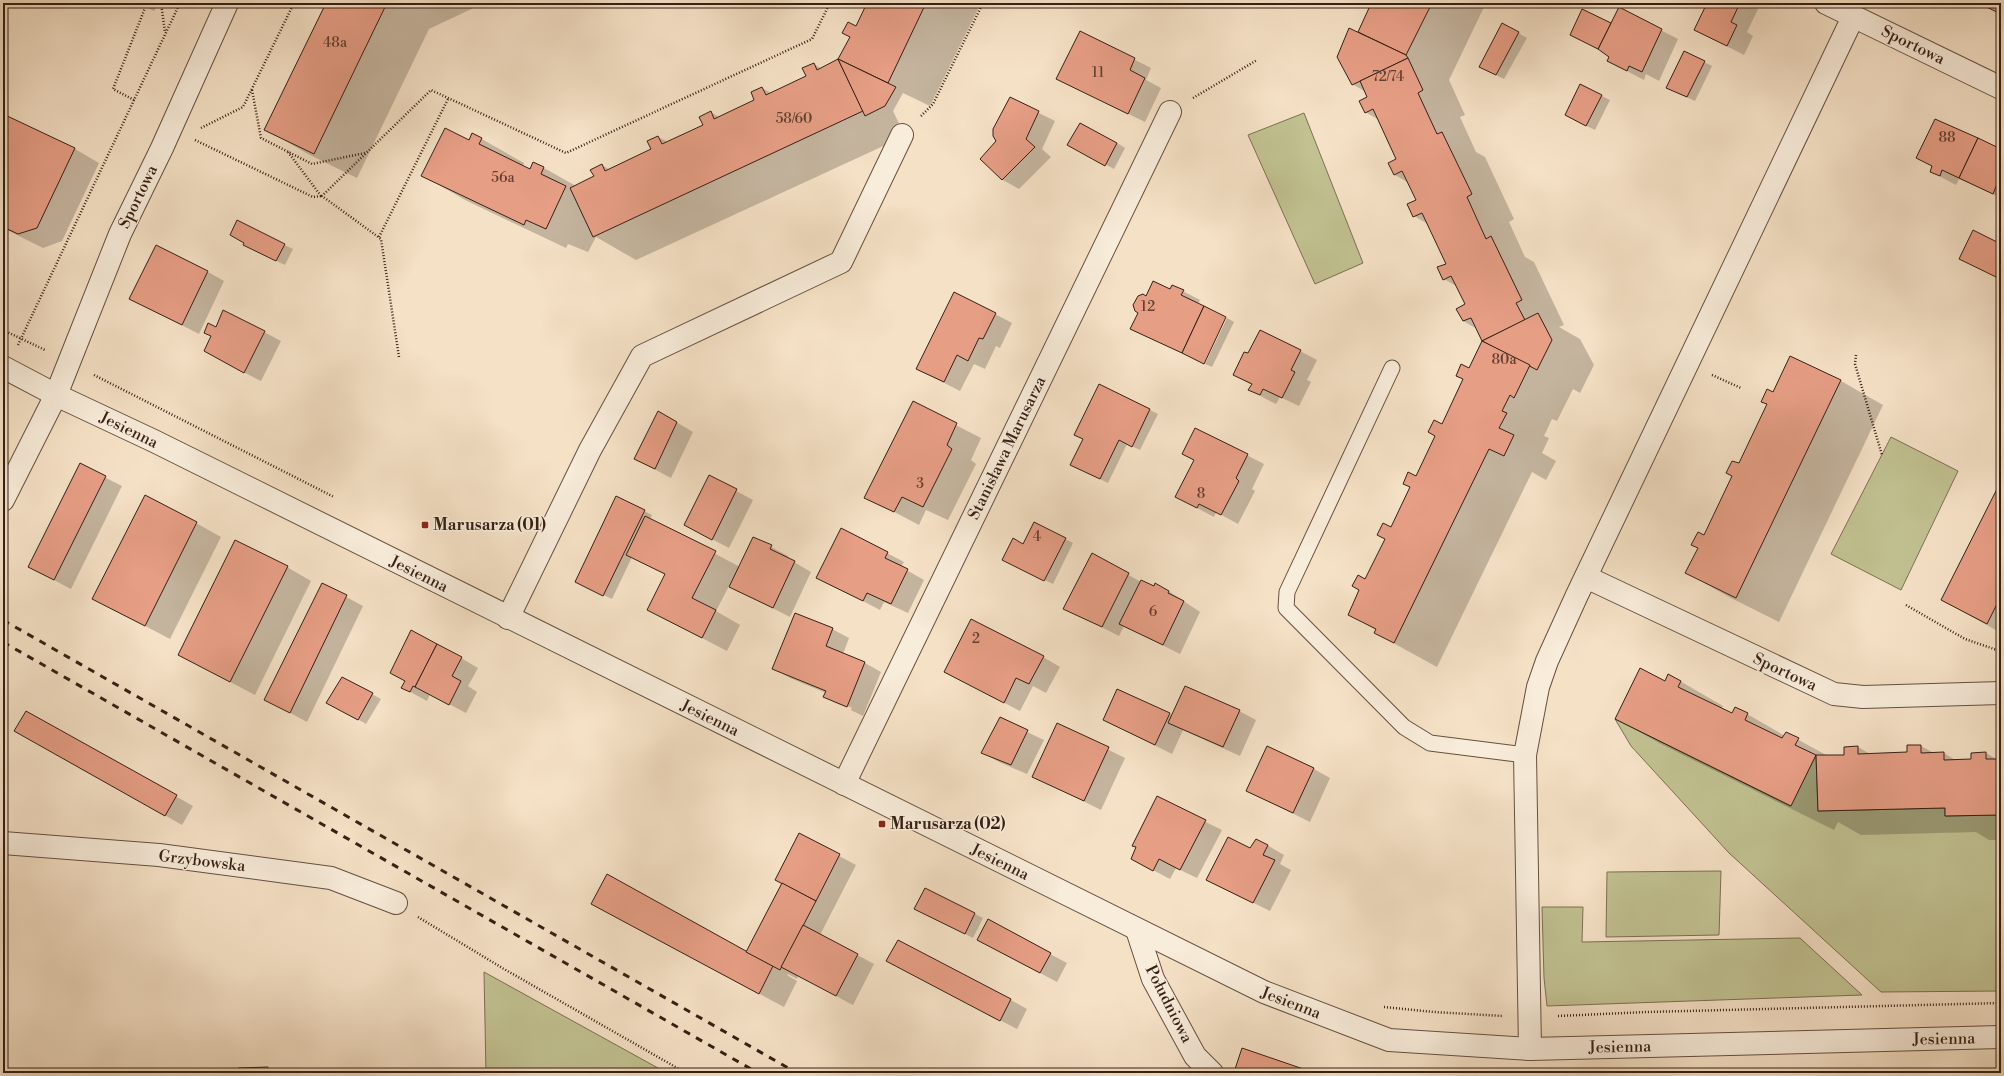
<svg xmlns="http://www.w3.org/2000/svg" width="2004" height="1076" font-family="'Libre Bodoni',serif">
<style>
.green{fill:#c1c191;stroke:#7c7052}
.shadow{fill:#0003;fill-rule:evenodd}
.building{fill:#e69e85;stroke:#361f14}
.lines{fill:none;stroke-linecap:round;stroke-linejoin:round}
.service-casing{stroke:#665040;stroke-width:17}
.minor-casing{stroke:#665040;stroke-width:24}
.tertiary-casing{stroke:#665040;stroke-width:24}
.path{stroke:#361f14;stroke-width:2.5;stroke-dasharray:1 2;stroke-linecap:butt}
.service{stroke:#f8ecda;stroke-width:15}
.minor{stroke:#f8ecda;stroke-width:22}
.tertiary{stroke:#f8ecda;stroke-width:22}
.rail{stroke:#361f14;stroke-width:3;stroke-dasharray:7 7;stroke-linecap:butt}
.poi-dot{fill:#8f2418;stroke:#f8ecda;stroke-width:1.5}
.labels{text-anchor:middle;dominant-baseline:central;stroke-width:3;stroke-linejoin:round;paint-order:stroke}
.number-label{font-size:14px;fill:#623f30}
.street-label{font-size:16px;fill:#361f14;stroke:#f8ecda}
.poi-label{font-size:16px;font-weight:bold;fill:#361f14;stroke:#f8ecda;text-anchor:start}
</style>
<rect width="100%" height="100%" fill="#f5e1c6"/>
<filter id="stains"><feTurbulence type="fractalNoise" baseFrequency=".005" numOctaves="4"/><feColorMatrix values="0 0 0 0 .2 0 0 0 0 .09 0 0 0 0 .02 0 0 0 .5 -.17"/></filter>
<radialGradient id="worn" r=".72"><stop offset=".6" stop-color="#630" stop-opacity="0"/><stop offset="1" stop-color="#630" stop-opacity=".3"/></radialGradient>
<g class="green">
<path d="M1304,113l59,150 -48,21 -67,-149z"/>
<path d="M1891,437l67,34 -57,119 -70,-36z"/>
<path d="M1615,719l175,87 26,-51 2,56 127,-3v8l56,-1v176l-120,1 -152,-139 -98,-107z"/>
<path d="M1721,871l-2,64 -113,2 1,-65z"/>
<path d="M1542,907h41l-1,35 218,-4 62,57 -315,11 -3,-28z"/>
<path d="M484,972l183,101h-181z"/>
</g>
<g class="shadow">
<path d="M137,3h22l-5,8z"/>
<path d="M327,3h53l8,4 -1,-4h97l-55,26 -72,149 -49,-24 -43,-25z"/>
<path d="M868,3h113l-51,103 -27,-13 -10,18 12,25 -269,124 -40,-23 -8,15 -20,-8 -2,4 -101,-48 -43,-25 47,-34 4,-7 51,29 -1,4 7,3 14,-2 32,18 19,-9 7,-12 8,5 42,-20 -4,-9 10,-4 10,5 37,-17 6,-13 9,6 36,-17 6,-13 9,5 36,-16 7,-13 8,5 17,-9z"/>
<path d="M1363,3h123l-37,77 16,35 -5,2 16,35 9,5 29,62 -5,3 16,35 9,5 30,63 -5,2 21,12 14,26 -14,28 -7,-4 -16,32 -5,-2 -8,17 5,2 -7,15 14,8 -10,19 -14,-8 -95,195 -62,-34 1,-3 -27,-16 134,-273 -6,-12 -14,-8 3,-16 -8,-18 -14,-8 3,-15 -19,-40 -14,-8 3,-15 -8,-18 -14,-8 3,-16 -19,-39 -14,-8 4,-15 -3,-5 -14,-8 6,-51 12,-24z"/>
<path d="M1708,3h39l11,6 -11,23 6,4 -9,19 -49,-25z"/>
<path d="M1619,9l59,30 -19,42 -13,-7 -2,6 -19,-10 -17,-9 2,-5 -7,-5 -32,-16 39,-11z"/>
<path d="M1503,24l24,14 -23,41 -16,-8z"/>
<path d="M1080,32l71,36 -5,12 15,8 -16,34 -88,-43z"/>
<path d="M1704,62l8,4 -17,35 -20,-9z"/>
<path d="M1602,96l8,4 -15,30 -21,-10z"/>
<path d="M1011,99l44,22 -13,28 9,8 -32,32 -16,-9 -22,-21 16,-17z"/>
<path d="M3,115l72,34 24,14 -37,78 -19,7 -40,-20z"/>
<path d="M1117,143l8,5 -11,21 -37,-20z"/>
<path d="M2001,150v48l-42,-19 -3,6 -25,-13 2,-5z"/>
<path d="M237,222l56,27 -8,16 -33,-16z"/>
<path d="M2001,245v35l-41,-22z"/>
<path d="M208,272l16,9 -25,53 -68,-35z"/>
<path d="M1173,286l27,14 -2,4 1,57 -67,-33 15,-31 23,-6z"/>
<path d="M995,314l17,9 -12,25 -4,-2 -11,23 -11,-5 -14,27 -43,-22z"/>
<path d="M1227,318l7,4 -22,45 -7,-3z"/>
<path d="M216,328l48,4 17,9 -20,40 -39,-20z"/>
<path d="M1300,351l17,9 -10,20 4,2 -12,24 -19,-9 -4,7 -10,-5 -16,-9 6,-3 -6,-5v2l-16,-9 14,-21z"/>
<path d="M1791,357l50,24 42,24 -104,217 -50,-25 -42,-24z"/>
<path d="M1100,385l58,29 -18,36 -13,-6 -19,39 -29,-14 5,-30z"/>
<path d="M913,403l68,35 -10,22 5,4 -28,56 -22,-10 -7,15 -53,-28z"/>
<path d="M676,422l17,10 -22,46 -36,-19z"/>
<path d="M1196,429l68,35 -12,25 3,2 -17,33 -22,-12 -2,5 -38,-20 19,-37z"/>
<path d="M80,465l42,21 -51,103 -42,-22z"/>
<path d="M710,477l43,23 -24,48 -44,-23z"/>
<path d="M2001,483v150l-59,-33z"/>
<path d="M644,511l8,4 -2,4 90,48 14,-29 34,18 -1,2 24,14 -21,45 -61,-31 -13,25 24,14 -13,26 -79,-41 18,-35 -34,-18 -20,42 -28,-13z"/>
<path d="M196,523l25,14 -51,102 -76,-40z"/>
<path d="M1065,539l8,4 -20,41 -41,-20 12,-19z"/>
<path d="M887,553l17,9 -3,5 23,13 -16,33 -24,-11 -4,8 -63,-33z"/>
<path d="M1092,554l49,28 29,10 30,20 -20,42 -56,-28 -5,10 -55,-28z"/>
<path d="M287,567l24,14 -56,114 -76,-40z"/>
<path d="M322,584l41,22 -56,116 -41,-22z"/>
<path d="M832,629l17,9 -6,16 22,9 16,9 -18,44 -39,-19 2,-4 -36,-15 -17,-10zM840,703l12,5 -1,2 -11,-5z"/>
<path d="M1043,657l17,10 -14,26 -13,-7 -13,25 -75,-39z"/>
<path d="M461,658l17,10 -10,18 9,6 -11,21 -36,-19 -3,7 -24,-13z"/>
<path d="M342,678l39,21 -15,25 -38,-22z"/>
<path d="M1680,681l43,25 -2,3 11,6 15,-1 38,22 1,-3 42,23 17,-1 13,-8 12,7 38,-1 13,-7 13,7h10l13,8 15,-1 14,-7 12,7h3v80h-12l-13,-8 -115,3 -23,-13 -4,8 -175,-87 -42,-24 49,-37z"/>
<path d="M1239,711l17,9 -16,36 -57,-26 -11,24 -68,-34 65,-6 4,2z"/>
<path d="M26,712l167,94 -11,19 -166,-95z"/>
<path d="M1000,719l44,21 -17,34 -28,-12 -16,-9z"/>
<path d="M1058,725l67,33 -24,52 -68,-34z"/>
<path d="M1314,769l16,9 -20,44 -63,-31z"/>
<path d="M1157,798l65,32 -25,48 -21,-10 -6,11 -38,-20z"/>
<path d="M800,835l56,30 -36,70 54,29 -21,41 -55,-29 -1,3 -9,-5 -1,1 10,6 -13,26 -192,-103 155,49 36,-70z"/>
<path d="M1267,845l17,10 -4,9 11,6 -21,41 -63,-31 44,-30z"/>
<path d="M925,889l58,29 -10,20 -50,-25z"/>
<path d="M995,949l55,5 17,9 -10,19z"/>
<path d="M904,970l107,30 16,9 -10,20z"/>
<path d="M268,1068l9,5h-38v-4z"/>
</g>
<g class="building">
<path d="M326,3h56l4,2 -72,149 -50,-24z"/>
<path d="M867,3h59l-38,80 -50,-24 12,-22 -8,-4 6,-11 8,4z"/>
<path d="M1362,3h70l-26,52 -48,-23 11,-24 -8,-4z"/>
<path d="M1707,3h33l-9,19 6,3 -10,21 -33,-16z"/>
<path d="M1978,3h23v11z"/>
<path d="M1619,7l43,22 -20,43 -13,-6 -2,5 -20,-10 2,-4 -11,-8z"/>
<path d="M1582,9l29,14 -13,26 -28,-14z"/>
<path d="M1502,23l17,9 -23,43 -17,-8z"/>
<path d="M1349,28l57,27 2,3 -56,27 -15,-28z"/>
<path d="M1080,31l55,27 -5,12 15,8 -17,36 -72,-35z"/>
<path d="M1684,51l21,10 -18,36 -21,-9z"/>
<path d="M1408,58l15,32 -5,3 19,41 5,-2 30,62 -5,3 19,42 5,-3 31,64 -6,3 9,17 -43,21 -11,-23 -8,3 -7,-12 9,-5 -14,-28 -8,4 -6,-13 9,-3 -24,-51 -9,4 -6,-13 9,-4 -14,-29 -8,4 -6,-12 8,-4 -23,-50 -8,4 -6,-12 8,-4 -7,-16z"/>
<path d="M838,59l25,52 -270,126 -23,-49 24,-12 -4,-6 12,-6 3,7 46,-22 -4,-8 11,-5 4,8 41,-19 -4,-8 12,-6 3,8 40,-19 -3,-8 11,-5 4,8 40,-19 -4,-8 12,-5 3,7z"/>
<path d="M838,59l58,28 -11,19 -20,10z"/>
<path d="M1580,84l22,11 -16,31 -21,-11z"/>
<path d="M1010,97l29,14 -13,28 9,8 -33,33 -22,-21 16,-18 -3,-5v-7z"/>
<path d="M3,114l72,34 -38,80 -19,6 -15,-7z"/>
<path d="M1935,119l43,19 -19,40 -17,-8 -2,6 -10,-4 2,-6 -16,-8z"/>
<path d="M1080,123l37,20 -12,23 -38,-21z"/>
<path d="M445,128l24,12 3,-7 10,5 -3,6 51,25 3,-7 11,5 -3,7 25,12 -20,43 -20,-9 -2,5 -103,-49z"/>
<path d="M1978,138l23,11v37l-4,-2 -4,10 -34,-16z"/>
<path d="M237,220l48,24 -9,17 -33,-16 1,-2 -14,-8z"/>
<path d="M1973,230l28,14v23l-5,10 -37,-18z"/>
<path d="M156,245l52,26 -26,54 -53,-26z"/>
<path d="M1153,281l17,8 2,-4 12,5 -3,5 23,11 -22,47 -52,-24 8,-16 -3,-2 -2,-6 5,-9 5,-2 3,2z"/>
<path d="M954,292l42,21 -13,26 -4,-1 -11,23 -11,-6 -13,27 -28,-13z"/>
<path d="M1204,306l22,11 -22,47 -22,-11z"/>
<path d="M223,310l42,21 -21,42 -40,-22 7,-15 -7,-3 4,-10 8,4z"/>
<path d="M1538,313l14,27 -15,30 -55,-29z"/>
<path d="M1260,330l41,20 -10,20 4,2 -13,26 -19,-9 -3,6 -12,-5 4,-6 -19,-9 11,-23 4,1z"/>
<path d="M1482,341l48,24 -16,33 -4,-3 -8,16 5,2 -8,15 15,7 -10,21 -15,-7 -95,194 -20,-10 2,-4 -28,-14 11,-25 -7,-4 6,-11 7,4 20,-40 -8,-4 6,-12 8,4 19,-40 -7,-3 5,-12 8,4 19,-40 -7,-4 6,-12 8,4 21,-45 -7,-3 5,-12 8,4z"/>
<path d="M1790,356l51,24 -105,218 -51,-25 13,-25 -7,-3 7,-13 6,3 28,-59 -6,-3 6,-12 7,2 28,-59 -6,-2 6,-13 6,3z"/>
<path d="M1099,384l51,25 -18,38 -13,-7 -19,39 -30,-14 13,-26 -9,-4z"/>
<path d="M913,401l44,22 -10,22 5,4 -29,58 -21,-10 -8,15 -30,-14z"/>
<path d="M658,411l19,11 -22,47 -21,-10z"/>
<path d="M1195,428l53,26 -12,24 3,3 -18,34 -22,-11 -2,4 -22,-11 19,-37 -12,-6z"/>
<path d="M80,463l26,13 -52,104 -26,-13z"/>
<path d="M709,475l28,14 -25,51 -28,-15z"/>
<path d="M2001,481v115l-14,28 -46,-24z"/>
<path d="M145,495l52,27 -52,104 -53,-27z"/>
<path d="M616,496l29,14 -42,86 -28,-14z"/>
<path d="M645,516l71,35 -24,47 24,12 -14,28 -55,-28 18,-36 -39,-19z"/>
<path d="M1034,522l32,16 -22,43 -42,-21 11,-22 10,6z"/>
<path d="M841,528l47,24 -3,6 23,11 -17,35 -24,-11 -4,8 -47,-23z"/>
<path d="M753,537l19,8 -2,4 25,12 -22,47 -44,-21z"/>
<path d="M235,540l53,26 -58,116 -52,-27z"/>
<path d="M1092,553l37,20 -27,54 -39,-18z"/>
<path d="M1141,580l13,6 1,-3 14,8 -1,2 16,8 -21,44 -44,-21z"/>
<path d="M322,583l25,12 -57,118 -26,-13z"/>
<path d="M795,613l38,15 -7,18 39,16 -18,45 -24,-10 3,-6 -54,-22z"/>
<path d="M971,619l73,37 -15,28 -13,-6 -12,25 -60,-31z"/>
<path d="M411,630l26,14 -22,43 -2,-1 -3,6 -9,-4 4,-7 -15,-8z"/>
<path d="M437,644l25,13 -10,19 9,5 -12,24 -34,-18z"/>
<path d="M1640,668l25,13 3,-7 13,7 -3,6 54,26 3,-6 13,6 -3,7 37,18 4,-6 13,6 -4,7 21,10 -25,51 -176,-87z"/>
<path d="M342,677l31,16 -15,27 -32,-17z"/>
<path d="M1185,686l55,24 -17,37 -55,-24z"/>
<path d="M1117,689l53,24 -15,32 -52,-25z"/>
<path d="M26,711l151,84 -12,21 -151,-85z"/>
<path d="M1000,717l28,13 -17,35 -30,-12z"/>
<path d="M1057,723l52,24 -25,54 -52,-24z"/>
<path d="M1907,745h14v8l23,-1v8l27,-1v-6l15,-1v7h15v56l-56,1v-8l-127,3 -2,-56h28v-8l14,-1v8l49,-2z"/>
<path d="M1267,746l47,22 -21,45 -47,-22z"/>
<path d="M1157,796l49,24 -26,50 -21,-11 -6,12 -22,-12 5,-12 -4,-1z"/>
<path d="M799,833l41,21 -24,47 -41,-21z"/>
<path d="M1228,837l22,11 6,-9 12,6 -5,10 12,5 -22,43 -47,-23z"/>
<path d="M607,874l166,92 -14,28 -168,-90z"/>
<path d="M782,883l34,18 -36,69 -34,-18z"/>
<path d="M925,888l50,25 -10,21 -51,-25z"/>
<path d="M988,919l63,34 -11,20 -63,-33z"/>
<path d="M803,925l55,29 -22,42 -55,-29z"/>
<path d="M898,940l113,59 -11,22 -114,-60z"/>
<path d="M1242,1048l73,25h-68l-12,-4z"/>
<path d="M268,1067v6h-30v-5z"/>
</g>
<g class="lines">
<g class="service-casing">
<path id="service" d="M1392,368l-105,224 -1,16 118,119 26,16 95,12"/>
</g>
<g class="minor-casing">
<g id="minor">
<path d="M1826,3l175,85"/>
<path d="M56,395l64,-161 42,-86 65,-145"/>
<path d="M1586,577l248,117 29,3 138,-4"/>
<path d="M508,618l82,-168 52,-94 199,-94 61,-127"/>
<path d="M844,784l326,-672"/>
<path d="M3,843l156,12 172,23 65,25"/>
<path d="M1137,930l16,49 42,77 17,17"/>
<path d="M1530,1049l-5,-294 13,-68 9,-26 30,-66 276,-578"/>
</g>
</g>
<g class="tertiary-casing">
<g id="tertiary">
<path d="M3,367l53,28 98,46 1110,551 125,48 141,9 471,-12"/>
<path d="M3,500l53,-105"/>
</g>
</g>
<g class="path">
<path d="M161,3l4,29"/>
<path d="M252,90l9,48 51,26 53,-11"/>
<path d="M1193,98l64,-38"/>
<path d="M134,100l-21,-11 34,-86"/>
<path d="M921,116l12,-12 50,-101"/>
<path d="M201,128l42,-21 51,-104"/>
<path d="M195,140l118,57 9,-1"/>
<path d="M288,152l33,44"/>
<path d="M379,237l69,-138"/>
<path d="M3,330l42,20"/>
<path d="M18,345l162,-342"/>
<path d="M1856,355l-1,9 27,91"/>
<path d="M399,357l-18,-118 -59,-43 109,-106 135,63 246,-114 18,-36"/>
<path d="M94,375l240,122"/>
<path d="M1712,375l29,13"/>
<path d="M1906,605l59,34 32,11 1,15"/>
<path d="M418,917l86,52 182,104"/>
<path d="M1384,1007l50,5 69,4"/>
<path d="M1558,1016l89,-4 354,-9"/>
</g>
<use href="#service" class="service"/>
<use href="#minor" class="minor"/>
<use href="#tertiary" class="tertiary"/>
<g class="rail">
<path d="M3,620l794,453"/>
<path d="M3,642l755,431"/>
</g>
</g>
<g class="poi-dot">
<rect x="421" y="521" width="8" height="8" rx="2"/>
<rect x="878" y="820" width="8" height="8" rx="2"/>
</g>
<g class="labels">
<g class="number-label">
<text x="335" y="43">48a</text>
<text x="1098" y="73">11</text>
<text x="1388" y="77">72/74</text>
<text x="794" y="119">58/60</text>
<text x="1947" y="138">88</text>
<text x="503" y="178">56a</text>
<text x="1148" y="307">12</text>
<text x="1504" y="360">80a</text>
<text x="920" y="484">3</text>
<text x="1201" y="494">8</text>
<text x="1037" y="537">4</text>
<text x="1153" y="612">6</text>
<text x="976" y="639">2</text>
</g>
<g class="street-label">
<text transform="translate(1913 45) rotate(26)">Sportowa</text>
<text transform="translate(138 197) rotate(-64)">Sportowa</text>
<text transform="translate(129 430) rotate(26)">Jesienna</text>
<text transform="translate(1007 448) rotate(-64)">Stanisława Marusarza</text>
<text transform="translate(419 574) rotate(26)">Jesienna</text>
<text transform="translate(1785 672) rotate(25)">Sportowa</text>
<text transform="translate(710 718) rotate(26)">Jesienna</text>
<text transform="translate(202 861) rotate(7)">Grzybowska</text>
<text transform="translate(1000 862) rotate(26)">Jesienna</text>
<text transform="translate(1291 1003) rotate(21)">Jesienna</text>
<text transform="translate(1169 1004) rotate(63)">Południowa</text>
<text transform="translate(1944 1039) rotate(-1)">Jesienna</text>
<text transform="translate(1620 1047) rotate(-1)">Jesienna</text>
</g>
<g class="poi-label">
<text x="433" y="525">Marusarza (01)</text>
<text x="890" y="824">Marusarza (02)</text>
</g>
</g>
<rect width="2004" height="1076" fill="none" stroke="#f5e1c6" stroke-width="16"/>
<rect x="4" y="4" width="1996" height="1068" fill="none" stroke="#361f14" stroke-width="2"/>
<rect x="8" y="8" width="1988" height="1060" fill="none" stroke="#361f14"/>
<rect width="100%" height="100%" filter="url(#stains)"/>
<rect width="100%" height="100%" fill="url(#worn)"/>
</svg>
